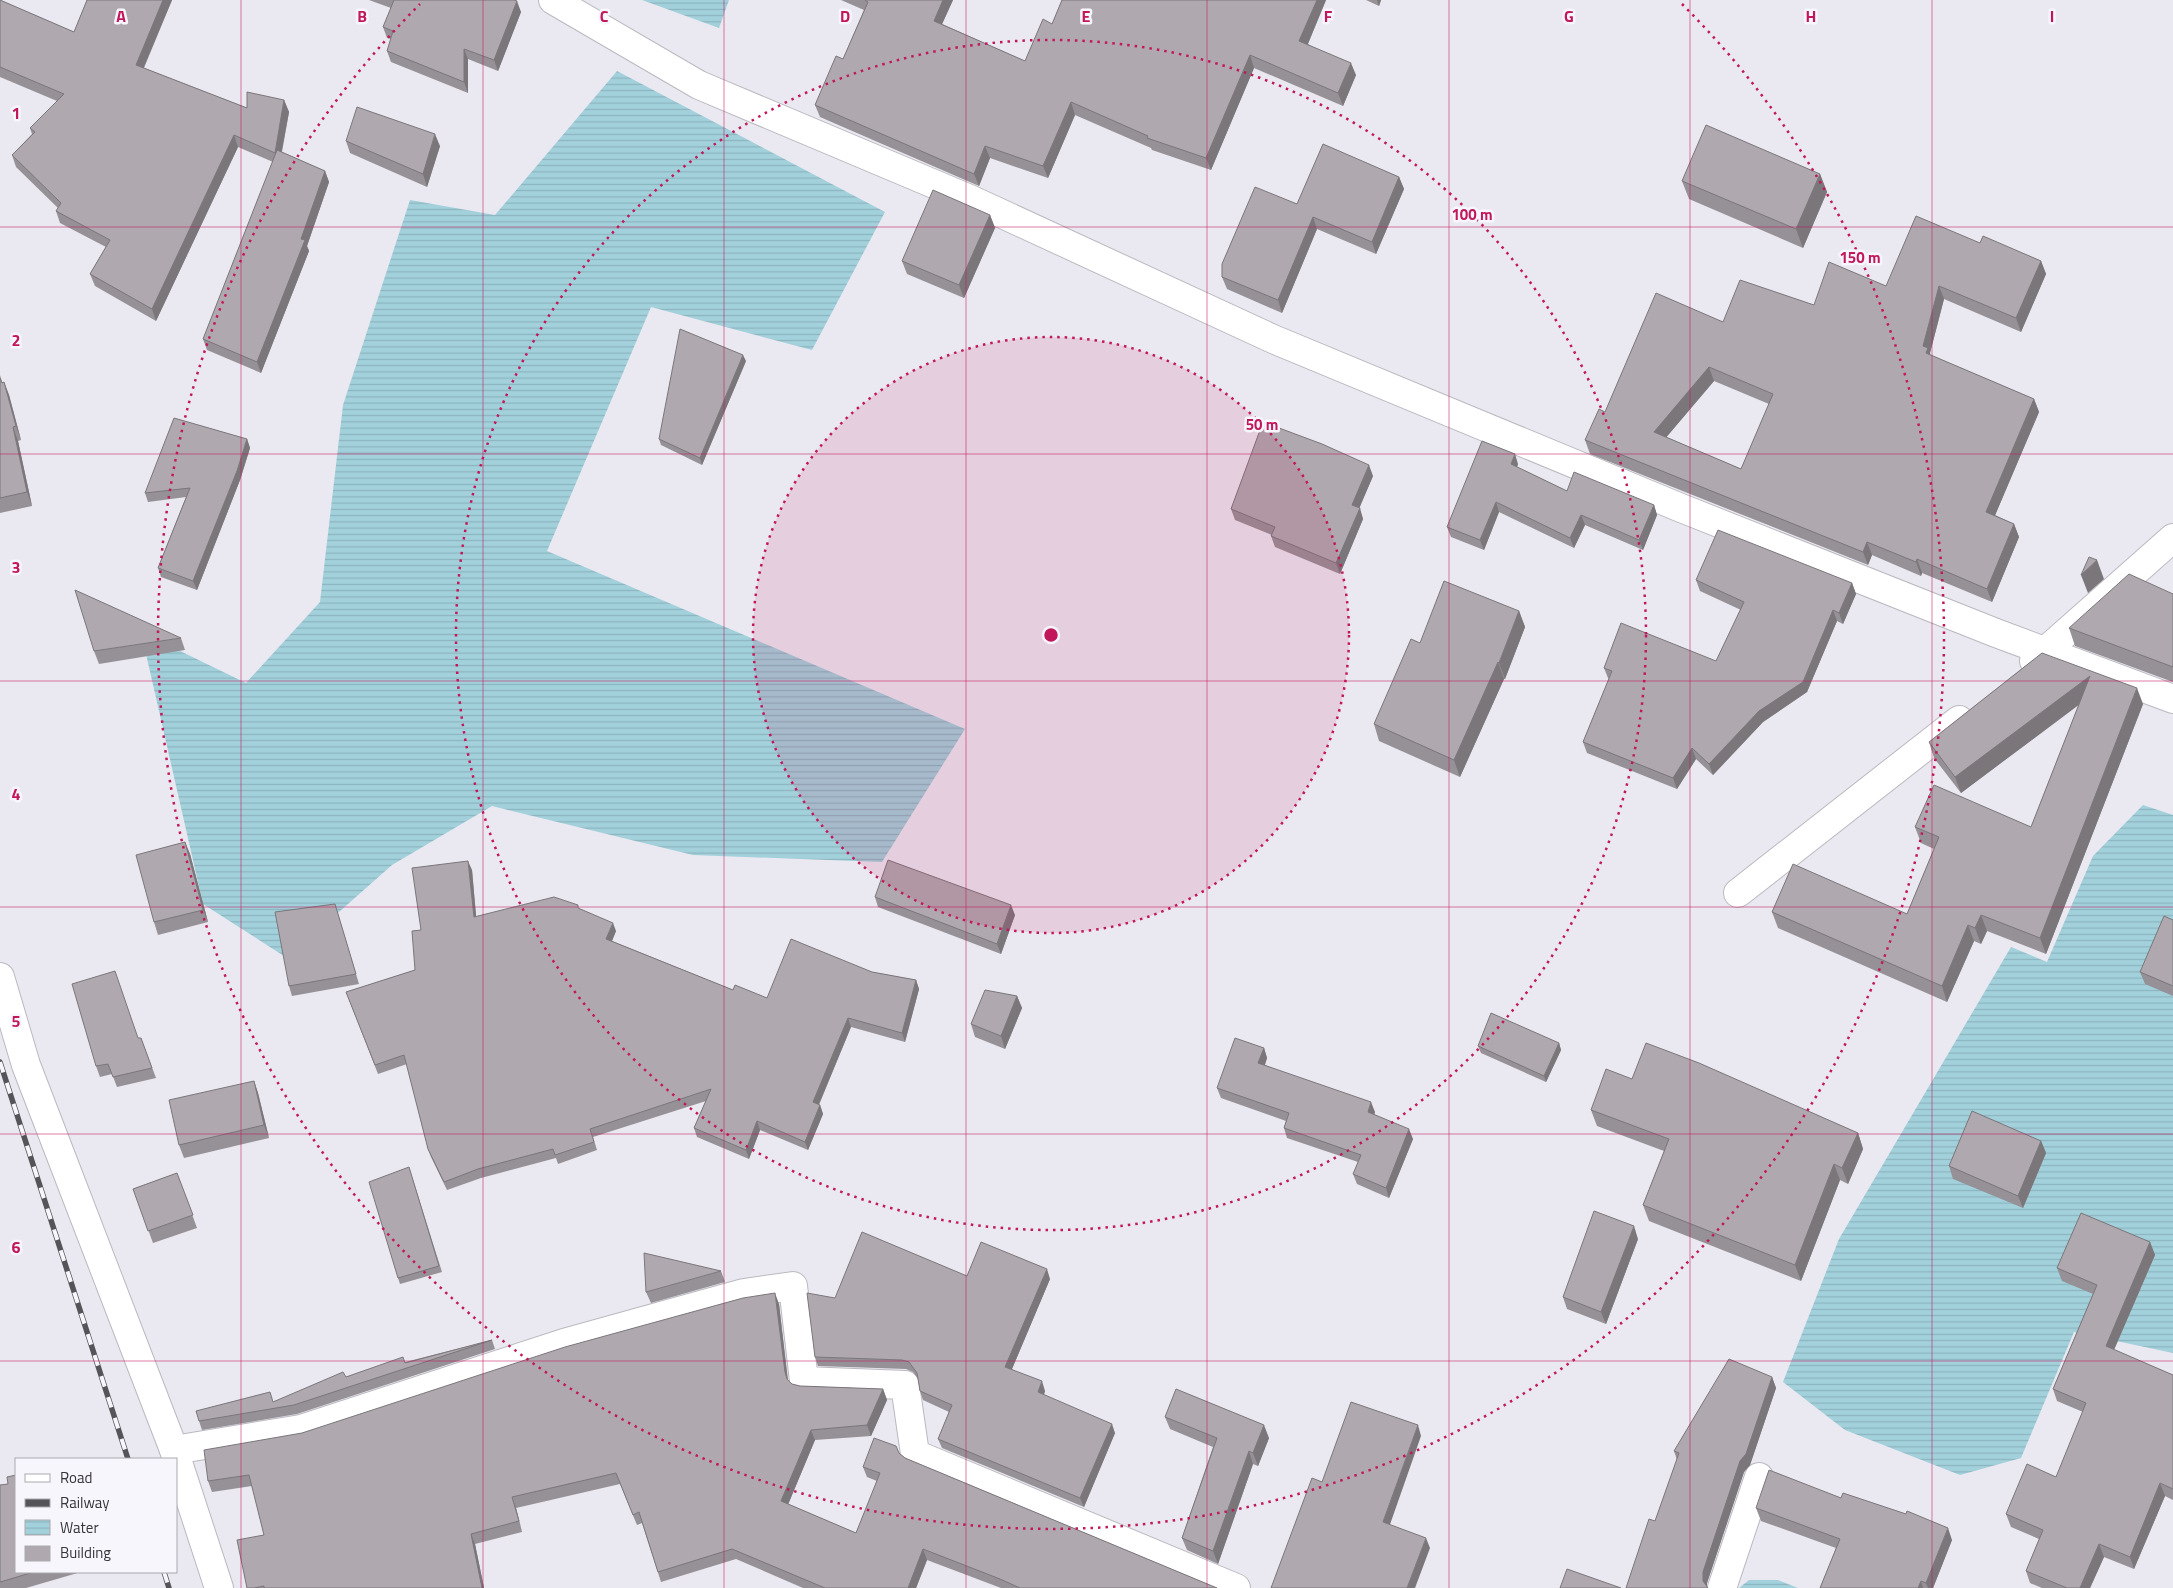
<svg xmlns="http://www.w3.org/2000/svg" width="2173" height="1588" font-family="'Titillium Web',sans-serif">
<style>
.water{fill:url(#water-rules)}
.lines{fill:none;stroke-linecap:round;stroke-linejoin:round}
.minor-casing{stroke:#bbb9c0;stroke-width:30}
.minor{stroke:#fff;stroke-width:28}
.rail-casing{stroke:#555458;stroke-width:5.5}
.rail{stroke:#f8f6fd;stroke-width:4;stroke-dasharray:11;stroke-linecap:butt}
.wall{fill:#969196;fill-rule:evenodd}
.shaded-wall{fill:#7a767a}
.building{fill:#afa9af;stroke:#7a767a;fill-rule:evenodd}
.grid{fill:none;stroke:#c2185b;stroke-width:1;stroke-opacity:0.55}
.ring{fill:none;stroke:#c2185b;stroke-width:2.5;stroke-dasharray:2.5 5}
.grid-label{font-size:16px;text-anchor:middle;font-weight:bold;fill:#c2185b;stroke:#f8f6fd;stroke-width:5;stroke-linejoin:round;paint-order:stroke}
.centre{fill:#c2185b;stroke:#f8f6fd;stroke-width:2.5}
.ring-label{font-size:15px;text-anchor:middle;font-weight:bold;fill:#c2185b;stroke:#f8f6fd;stroke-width:5;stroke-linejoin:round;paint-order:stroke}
</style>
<defs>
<pattern id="water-rules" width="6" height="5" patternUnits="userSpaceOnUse" patternTransform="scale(1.25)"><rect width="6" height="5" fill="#a2d1dc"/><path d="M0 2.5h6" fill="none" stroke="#8cb4be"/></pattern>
</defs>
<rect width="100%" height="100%" fill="#eae8f0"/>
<g class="water">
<path d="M642,0h87l-10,28z"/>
<path d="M617,71l268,141 -73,138 -161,-43 -104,244 418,178 -83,133 -189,-7 -201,-49 -100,59 -105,93 -84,-54 -62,-272 105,51 74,-81 23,-197 67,-205 85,15z"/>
<path d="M2143,805l30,10v538l-99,-21 -53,126 -61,17 -115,-45 -62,-48 56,-143 172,-292 36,15 46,-106z"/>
<path d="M1749,1580h29l20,8h-59z"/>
</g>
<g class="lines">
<g class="minor-casing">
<g id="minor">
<path d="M553,0l146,85 273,115 301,139 408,169 315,125 177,66"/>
<path d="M2034,661l139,-123"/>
<path d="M1738,893l221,-173"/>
<path d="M0,977l26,88 148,385 45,138"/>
<path d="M174,1450l127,-21 263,-86 180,-50 49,-7 11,95 101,4 10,69 321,134"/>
<path d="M1722,1588l37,-111"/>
</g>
</g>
<use href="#minor" class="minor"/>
<g class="rail-casing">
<g id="rail">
<path d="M0,1062l128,397"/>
<path d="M164,1572l5,16"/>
</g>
</g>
<use href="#rail" class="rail"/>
</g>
<g class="wall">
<path d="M0,0l74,32 13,-32h85l-28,68 103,40 37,-8 5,12 -7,40 43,19 4,11 -22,64 2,5 -48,122 -54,-23 -4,-11 70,-177 -35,-15 -82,174 -61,-35 -5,-12 16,-27 -46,-24 -4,-12 2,-3 -42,-41 -4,-12 20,-21 -2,-6 27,-27 -57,-24z"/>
<path d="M369,0h145l7,12 -23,59 -30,-12v34l-77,-31 -4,-11 4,-12 -4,-1 -4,-11 8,-19z"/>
<path d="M841,0h112l-11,24 83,37 27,-37 10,-24h264l-18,44 48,31 -13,31 -89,-38 -43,102 -59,-20 -1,-2 -76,-33 -27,63 -58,-20 -11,28 -159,-69 -5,-12 28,-46 21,-49z"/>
<path d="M1366,0h15l-2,6z"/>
<path d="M346,141l94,5 -13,41 -77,-34z"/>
<path d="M1820,174l7,18 -24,56 -114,-49 -7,-18z"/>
<path d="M1399,177l5,12 -28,65 -59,-25 -35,84 -55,-24 -5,-12 75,-73z"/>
<path d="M990,215l5,13 -31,70 -57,-24 -5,-13z"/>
<path d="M2041,261l5,13 -25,58 -77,-33 -14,54v2l104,44 5,13 -44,103 19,9 5,13 -27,65 -70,-29 -1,3 -49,-21 -4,10 -278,-111 -5,-14 20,-28 118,-90 91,-17 72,-19zM1714,381l55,23 -28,65 -75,-32z"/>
<path d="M746,361l-44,104 -41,-20 -2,-6z"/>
<path d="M0,375l2,7h2l5,13 12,45 -3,1 14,65 -32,7z"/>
<path d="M247,439l3,9 -10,32 -43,110 -36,-13 -3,-9 28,-71 -38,5 -3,-9z"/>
<path d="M1518,464l-1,3 50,24 87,14 3,10 -14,35 -58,-25 -11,23 -75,-36 -15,38 -33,-13 -4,-10z"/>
<path d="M1373,476l-14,32 4,11 -23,55 -65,-27 -4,-11 1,-1 -37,-15 -4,-11z"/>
<path d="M1696,580l156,3 4,11 -13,30 -6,-3 -30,71 -44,30 -50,53 -17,-16 -19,30 -90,-36 -4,-11 26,-63 -1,-1 -4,-10 112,-7 25,-51 -41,-19z"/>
<path d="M2173,594v88l-98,-36 -6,-18z"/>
<path d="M1519,611l6,16 -20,52h-1l-44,98 -81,-36 -5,-17 46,-81z"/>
<path d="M181,638l4,12 -86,14 -5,-13z"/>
<path d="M2042,653l101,51 -97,250 -59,-23 -6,13 -7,-3 -27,61 -169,-74 -6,-16 135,2 27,-65 -13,-6 -6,-16h116l48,-123 -118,89 -27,-35 -5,-16z"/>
<path d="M185,842l5,12 18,68 -50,13 -4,-13z"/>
<path d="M472,870l4,47 104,-8 36,22 -4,10 121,49 34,8 105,-26 44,8 3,9 -14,53 -54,-15 -32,78h1l3,9 -15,36 -48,-20 -11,29 -52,-22 -3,-9 12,-27 -113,36 4,13 -39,14 -2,-6 -75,20 -34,12 -16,-33 -3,-8 -21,-85 -29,10 -32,-82 69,-22 6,-40z"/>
<path d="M875,897l140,18 -14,39 -123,-47z"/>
<path d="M338,914l21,70 -67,12 -3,-10z"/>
<path d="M2173,920v76l-28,-12 -5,-12z"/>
<path d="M1017,996l5,12 -17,41 -30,-12 -4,-13z"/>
<path d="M138,1038h3l15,40 -39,9 -5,-13 -12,3 -4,-11z"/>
<path d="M1559,1043l2,7 -15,32 -65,-29 -3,-7z"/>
<path d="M1264,1048l3,10 -2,7 110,47 -1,2 39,25 -24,59 -32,-14 -4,-10 5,-12 -71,-24 -3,-10 2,-7 -65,-23 -4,-10z"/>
<path d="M1632,1079l226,54 5,16 -15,35 -8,-4 -39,101 -152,-60 -6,-16 21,-54 -67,-25 -6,-16z"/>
<path d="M254,1081l4,12 11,45 -85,20 -5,-13z"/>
<path d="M2041,1141l5,12 -23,55 -70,-29 -4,-13z"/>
<path d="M409,1167l33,105 -42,12 -2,-6z"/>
<path d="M177,1173l20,55 -44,15 -20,-54z"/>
<path d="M1638,1239l-32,85 -39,-15 -4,-12z"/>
<path d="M2150,1242l5,13 -41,95 59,25v125l-8,-4 -31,73 -30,-12 -14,31h-48l-12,-5 -4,-12 13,-32 -28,-12 -5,-13 50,-37 27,-65 -26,-11 -4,-12 40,-95 -31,-13 -5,-13z"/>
<path d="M721,1271l4,11 -74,21 -5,-11z"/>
<path d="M967,1276l83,3 -38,90 33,22 -1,4 71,38 -31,74 -142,-59 -4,-9 11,-27 -26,-12 -3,-9 -2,-12 -5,-7 -7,-3 -88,-3 -3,-9 20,-59z"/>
<path d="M779,1304l9,76 4,4 8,2 83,3 4,11 -16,36 -56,4 -27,64 68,29 21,-52 -10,-4 -4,-10 36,-14 6,5 312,130h-216l-74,-28 -11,28h-113l-67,-29 -75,23 -19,-59 -5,2 -17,-41 -104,24 6,24 -47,12 9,44h-237l17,-53 -12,-49 -40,6 -4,-11 94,-48z"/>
<path d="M492,1340l3,9 -198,65 -95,16 -3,-9 75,-19 72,-25z"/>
<path d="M1772,1377l4,11 -26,77 -6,7 -37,111v4l-52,-66 22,-61 -3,-9z"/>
<path d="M1165,1417l104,21 -11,28 -5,-2 -35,100 -31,-14 -5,-12 31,-91 -43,-18z"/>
<path d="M0,1485l16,87h65l-55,16h-26z"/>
<path d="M1756,1508l196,32 -19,48h-113l16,-40 -75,-27z"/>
</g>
<g class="shaded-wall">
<path d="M163,0h9l-32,76 -4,-11z"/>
<path d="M943,0h10l-15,33 -4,-12z"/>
<path d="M1317,0h9l-22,53 -5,-12z"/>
<path d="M1377,0h4l-2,6z"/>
<path d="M517,1l4,11 -23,59 -4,-11z"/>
<path d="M464,49l4,10v34l-4,-11z"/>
<path d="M1250,55l4,13 -43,102 -5,-12z"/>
<path d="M1351,63l5,12 -13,31 -5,-13z"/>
<path d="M284,100l5,12 -10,53 -4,-12z"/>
<path d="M1071,102l4,13 -27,63 -5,-12z"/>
<path d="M435,134l5,12 -13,41 -4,-13z"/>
<path d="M234,135l4,12 -82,174 -4,-12z"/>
<path d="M985,146l5,12 -11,28 -5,-12z"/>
<path d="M325,171l4,11 -22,64 2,5 -48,122 -4,-11z"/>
<path d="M1820,174l7,18 -24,56 -7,-19z"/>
<path d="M1399,177l5,12 -28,65 -4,-12z"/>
<path d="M990,215l5,13 -31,70 -5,-13z"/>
<path d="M1313,217l4,12 -35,84 -4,-13z"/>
<path d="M2041,261l5,13 -25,58 -5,-14z"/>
<path d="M1939,286l5,13 -14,54 3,9 -2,5 -8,-21z"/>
<path d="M743,355l3,6 -44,104 -2,-7z"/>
<path d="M1709,367l5,14 -55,65 -5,-14z"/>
<path d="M4,382l5,13 12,45 -5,-14z"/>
<path d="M2034,399l5,13 -48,113 -5,-13z"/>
<path d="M13,427l5,14 14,65 -5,-14z"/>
<path d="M247,439l3,9 -10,32 -43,110 -4,-9z"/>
<path d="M1515,454l3,10 -3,10 -4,-10z"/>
<path d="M1369,465l4,11 -17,40 -4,-11z"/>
<path d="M1496,502l3,10 -15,38 -4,-10z"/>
<path d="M1654,505l3,10 -14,35 -4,-10z"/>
<path d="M1360,508l3,11 -23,55 -4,-11z"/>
<path d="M1581,515l4,10 -11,23 -4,-10z"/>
<path d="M2014,524l5,13 -27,65 -5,-13z"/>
<path d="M1867,542l5,13 -4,10 -5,-13z"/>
<path d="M1917,559l5,14 -1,3 -5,-14z"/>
<path d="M2097,560l7,19 -16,14 -7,-18z"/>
<path d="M1852,583l4,11 -13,30 -4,-11z"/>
<path d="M1833,610l4,11 -30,71 -44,30 -50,53 -4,-11z"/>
<path d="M1519,611l6,16 -20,52 -6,-16z"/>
<path d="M1498,662l6,17 -44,98 -6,-17z"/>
<path d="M2090,676l6,16 -135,101 -6,-16z"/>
<path d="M2137,688l6,16 -97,250 -6,-16z"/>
<path d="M1692,748l4,11 -19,30 -4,-11z"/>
<path d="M185,842l5,12 18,68 -5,-12z"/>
<path d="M468,861l4,9 5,56 -3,-9z"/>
<path d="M1011,905l4,10 -14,39 -4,-10z"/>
<path d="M1981,915l6,16 -6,13 -6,-16z"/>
<path d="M613,923l3,8 -7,17 -3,-9z"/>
<path d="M1968,925l6,16 -27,61 -5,-16z"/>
<path d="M916,980l3,9 -14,53 -3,-9z"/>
<path d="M1017,996l5,12 -17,41 -4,-13z"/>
<path d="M848,1018l3,9 -35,84 -3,-9z"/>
<path d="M1559,1043l2,7 -15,32 -2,-6z"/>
<path d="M1264,1048l3,10 -5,15 -4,-10z"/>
<path d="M254,1081l4,12 11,45 -5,-13z"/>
<path d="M1371,1102l4,10 -3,10 -4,-10z"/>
<path d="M820,1105l3,9 -15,36 -3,-8z"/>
<path d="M757,1121l3,9 -11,29 -3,-9z"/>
<path d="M1409,1129l4,10 -24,59 -3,-10z"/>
<path d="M1858,1133l5,16 -15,35 -6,-16z"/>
<path d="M2041,1141l5,12 -23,55 -5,-12z"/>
<path d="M1834,1164l6,16 -39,101 -6,-16z"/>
<path d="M1634,1226l4,13 -32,85 -5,-12z"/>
<path d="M2150,1242l5,13 -45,104 -4,-13z"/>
<path d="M1047,1269l3,10 -41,97 -4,-9z"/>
<path d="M775,1293l4,11 9,79 -3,-11z"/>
<path d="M1772,1377l4,11 -26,77 -6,7 -37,111v5l-4,-7v-9l37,-111z"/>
<path d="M1042,1381l3,10 -4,11 -3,-10z"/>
<path d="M883,1389l4,11 -16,36 -4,-11z"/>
<path d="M1112,1424l3,9 -31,74 -4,-9z"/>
<path d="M1264,1425l5,13 -11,28 -5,-13z"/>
<path d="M1418,1425l3,11 -34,97 -4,-11z"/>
<path d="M811,1430l4,10 -30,72 -4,-11z"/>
<path d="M1249,1451l4,13 -35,100 -5,-13z"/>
<path d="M2160,1483l5,13 -31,73 -4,-12z"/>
<path d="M512,1497l4,11 6,24 -3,-11z"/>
<path d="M1948,1528l4,12 -19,48h-5l-2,-5z"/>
<path d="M471,1534l4,10 9,44h-2z"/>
<path d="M1426,1538l4,10 -15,40h-8z"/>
<path d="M2099,1544l5,13 -14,31h-10z"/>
<path d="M923,1549l4,11 -11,28h-8z"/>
<path d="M1921,1581l2,7h-5z"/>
</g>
<g class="building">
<path d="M0,0l74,32 13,-32h76l-27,65 111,43v-16l37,8 -9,53 -41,-18 -82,174 -62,-35 20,-34 -54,-29 5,-8 -49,-48 23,-23 -5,-4 34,-34 -64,-27z"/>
<path d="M394,0h120l3,1 -23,59 -30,-11v33l-77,-31 6,-20 -10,-4z"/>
<path d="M865,0h78l-9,21 91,40 18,-42 9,5 10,-24h255l-18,41 52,22 -13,30 -88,-38 -44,103 -59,-20 1,-2 -77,-34 -28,64 -58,-20 -11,28 -159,-69 21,-49 7,3 25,-57z"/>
<path d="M357,107l78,27 -12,40 -77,-33z"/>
<path d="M1706,125l114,49 -24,55 -114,-48z"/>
<path d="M1323,144l76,33 -27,65 -59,-25 -35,83 -56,-23v-13l33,-77 42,17z"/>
<path d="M277,150l48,21 -24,68 4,1 -48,122 -54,-23z"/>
<path d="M933,190l57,25 -31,70 -57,-24z"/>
<path d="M1916,216l64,27 3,-7 58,25 -25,57 -77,-32 -16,60 5,2 -2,5 108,46 -48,113 28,12 -27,65 -70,-30 -1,3 -49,-20 -4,10 -278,-112 14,-31 6,3 51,-119 67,29 17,-42 74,25 15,-43 57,24zM1709,367l64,27 -32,75 -87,-37z"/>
<path d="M680,329l63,26 -43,103 -41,-19z"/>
<path d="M0,378l2,5 2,-1 12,44 -3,1 14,65 -27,6z"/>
<path d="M174,418l73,21 -10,32 -44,110 -35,-13 32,-80 -45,5z"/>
<path d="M1263,422l59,22 47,21 -17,40 8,3 -24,55 -65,-27 4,-9 -44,-18z"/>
<path d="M1482,441l33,13 -4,10 56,27 7,-19 80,33 -15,35 -58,-25 -11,23 -74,-36 -16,38 -33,-13z"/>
<path d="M1718,530l134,53 -13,30 -6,-3 -30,72 -44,29 -50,53 -17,-16 -19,30 -90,-36 29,-71 -8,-3 17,-45 95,38 28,-59 -48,-22z"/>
<path d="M2089,557l8,3 -16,15z"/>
<path d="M2129,574l44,20v73l-104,-39z"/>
<path d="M1444,581l75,30 -20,52 -1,-1 -44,98 -80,-36 37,-85 9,4z"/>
<path d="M75,590l106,48 -87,13z"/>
<path d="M2042,653l95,35 -97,250 -59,-23 -6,13 -7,-3 -26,61 -170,-74 21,-48 114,50 32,-77 -24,-10 19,-42 97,42 59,-151 -135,101 -26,-35z"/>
<path d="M185,842l18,68 -49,12 -18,-67z"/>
<path d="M888,860l123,45 -14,39 -122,-47z"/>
<path d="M468,861l6,56 80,-20 24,8v3l35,15 -7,16 127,51 2,-5 32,13 24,-59 81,33 44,8 -14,53 -54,-15 -35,84 7,3 -15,37 -48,-21 -11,29 -52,-22 17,-39 -121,40 4,13 -39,13 -2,-6 -75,20 -34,13 -16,-33 -24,-94 -29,10 -29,-73 69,-22 -3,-39 9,-1 -9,-62z"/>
<path d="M335,904l21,70 -67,12 -14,-74z"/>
<path d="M2164,916l9,4v66l-33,-14z"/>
<path d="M115,971l23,67h3l11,30 -39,9 -5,-13 -12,2 -24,-82z"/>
<path d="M985,990l32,6 -16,40 -30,-12z"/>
<path d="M1491,1013l68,30 -15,33 -66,-30z"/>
<path d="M1235,1038l29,10 -6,15 113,39 -3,10 41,17 -23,59 -33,-14 8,-19 -77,-27 5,-15 -72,-25z"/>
<path d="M1646,1043l53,20 159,70 -16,35 -8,-4 -39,101 -152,-60 26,-66 -78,-29 15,-41 26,10z"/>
<path d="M254,1081l10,44 -85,20 -10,-45z"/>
<path d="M1972,1111l69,30 -23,55 -69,-30z"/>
<path d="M409,1167l30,99 -41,12 -29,-96z"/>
<path d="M177,1173l16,42 -45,16 -15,-42z"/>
<path d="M1594,1211l40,15 -33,86 -38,-15z"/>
<path d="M2081,1213l69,29 -44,104 67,29v114l-13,-6 -30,74 -31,-13 -19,44h-13l-41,-17 17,-41 -37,-16 21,-50 29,13 30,-74 -33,-14 44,-104 -40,-17z"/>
<path d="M862,1232l105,44 14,-34 66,27 -42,98 37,14 -4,11 74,32 -32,74 -142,-59 14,-34 -32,-14 -3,-18 -8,-11 -7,-2 -87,-3 -8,-64 28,5z"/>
<path d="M644,1253l77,18 -75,21z"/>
<path d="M775,1293l10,79 2,7 5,5 8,2 83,3 -16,36 -56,5 -30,71 75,32 24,-60 -17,-6 11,-29 22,8 3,7 6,5 312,130h-197l-20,-9 -77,-30 -15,39h-83l-93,-39 -74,23 -19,-60 -6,3 -17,-42 -104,24 7,24 -48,13 11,54h-218v-2l-10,2h-7l-10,-48 27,-5 -15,-60 -41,6 -4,-31 98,-17 263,-86 178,-49z"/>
<path d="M492,1340l-198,65 -95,16 -3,-10 74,-19 3,10 70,-30 3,5 57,-20 2,6z"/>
<path d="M1729,1359l43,18 -26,77 -6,7 -37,111v9l5,7h-82l23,-69 6,2 24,-68 -5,-2z"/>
<path d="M1176,1389l88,36 -11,28 -4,-2 -36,100 -31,-13 35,-100 -52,-21z"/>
<path d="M1351,1402l67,23 -35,97 43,16 -19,50h-136l41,-110 10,4z"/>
<path d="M1769,1470l72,28 2,-5 63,21 1,-3 41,17 -22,55 -5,-2 -3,7h-98l20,-49 -84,-31z"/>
<path d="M16,1475v97h18l-34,10v-97l8,-1 -1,-7z"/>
<path d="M1567,1569l54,19h-61z"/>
</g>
<path class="grid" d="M241,0v1588M483,0v1588M724,0v1588M966,0v1588M1207,0v1588M1449,0v1588M1690,0v1588M1932,0v1588M0,227h2173M0,454h2173M0,681h2173M0,907h2173M0,1134h2173M0,1361h2173"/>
<circle cx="1051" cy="635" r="298" fill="#c2185b" fill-opacity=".12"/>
<g class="ring">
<circle cx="1051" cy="635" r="298"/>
<circle cx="1051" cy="635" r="595"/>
<path d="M1682 4A893 893 0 1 1 420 4"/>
</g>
<g class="grid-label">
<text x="121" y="22">A</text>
<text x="362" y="22">B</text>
<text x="604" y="22">C</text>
<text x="845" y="22">D</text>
<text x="1086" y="22">E</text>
<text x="1328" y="22">F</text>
<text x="1569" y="22">G</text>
<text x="1811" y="22">H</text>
<text x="2052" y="22">I</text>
<text x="16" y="119">1</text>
<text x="16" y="346">2</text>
<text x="16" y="573">3</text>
<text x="16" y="800">4</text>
<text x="16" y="1027">5</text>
<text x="16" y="1253">6</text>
</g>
<circle cx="1051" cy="635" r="8" class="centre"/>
<g class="ring-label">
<text x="1472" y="220">100 m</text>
<text x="1860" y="263">150 m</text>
<text x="1262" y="430">50 m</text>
</g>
<rect x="15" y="1458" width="162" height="115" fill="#f8f6fd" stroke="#aaa9ae"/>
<rect x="25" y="1474" width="25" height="8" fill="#ffffff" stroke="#aaa9ae"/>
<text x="60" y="1483" font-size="15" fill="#363538">Road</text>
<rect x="25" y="1499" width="25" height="8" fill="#555458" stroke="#aaa9ae"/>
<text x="60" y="1508" font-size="15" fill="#363538">Railway</text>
<rect x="25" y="1520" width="25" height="15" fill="url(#water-rules)" stroke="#aaa9ae"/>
<text x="60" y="1533" font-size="15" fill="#363538">Water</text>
<rect x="25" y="1546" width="25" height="15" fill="#afa9af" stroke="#aaa9ae"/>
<text x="60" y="1558" font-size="15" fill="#363538">Building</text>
</svg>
